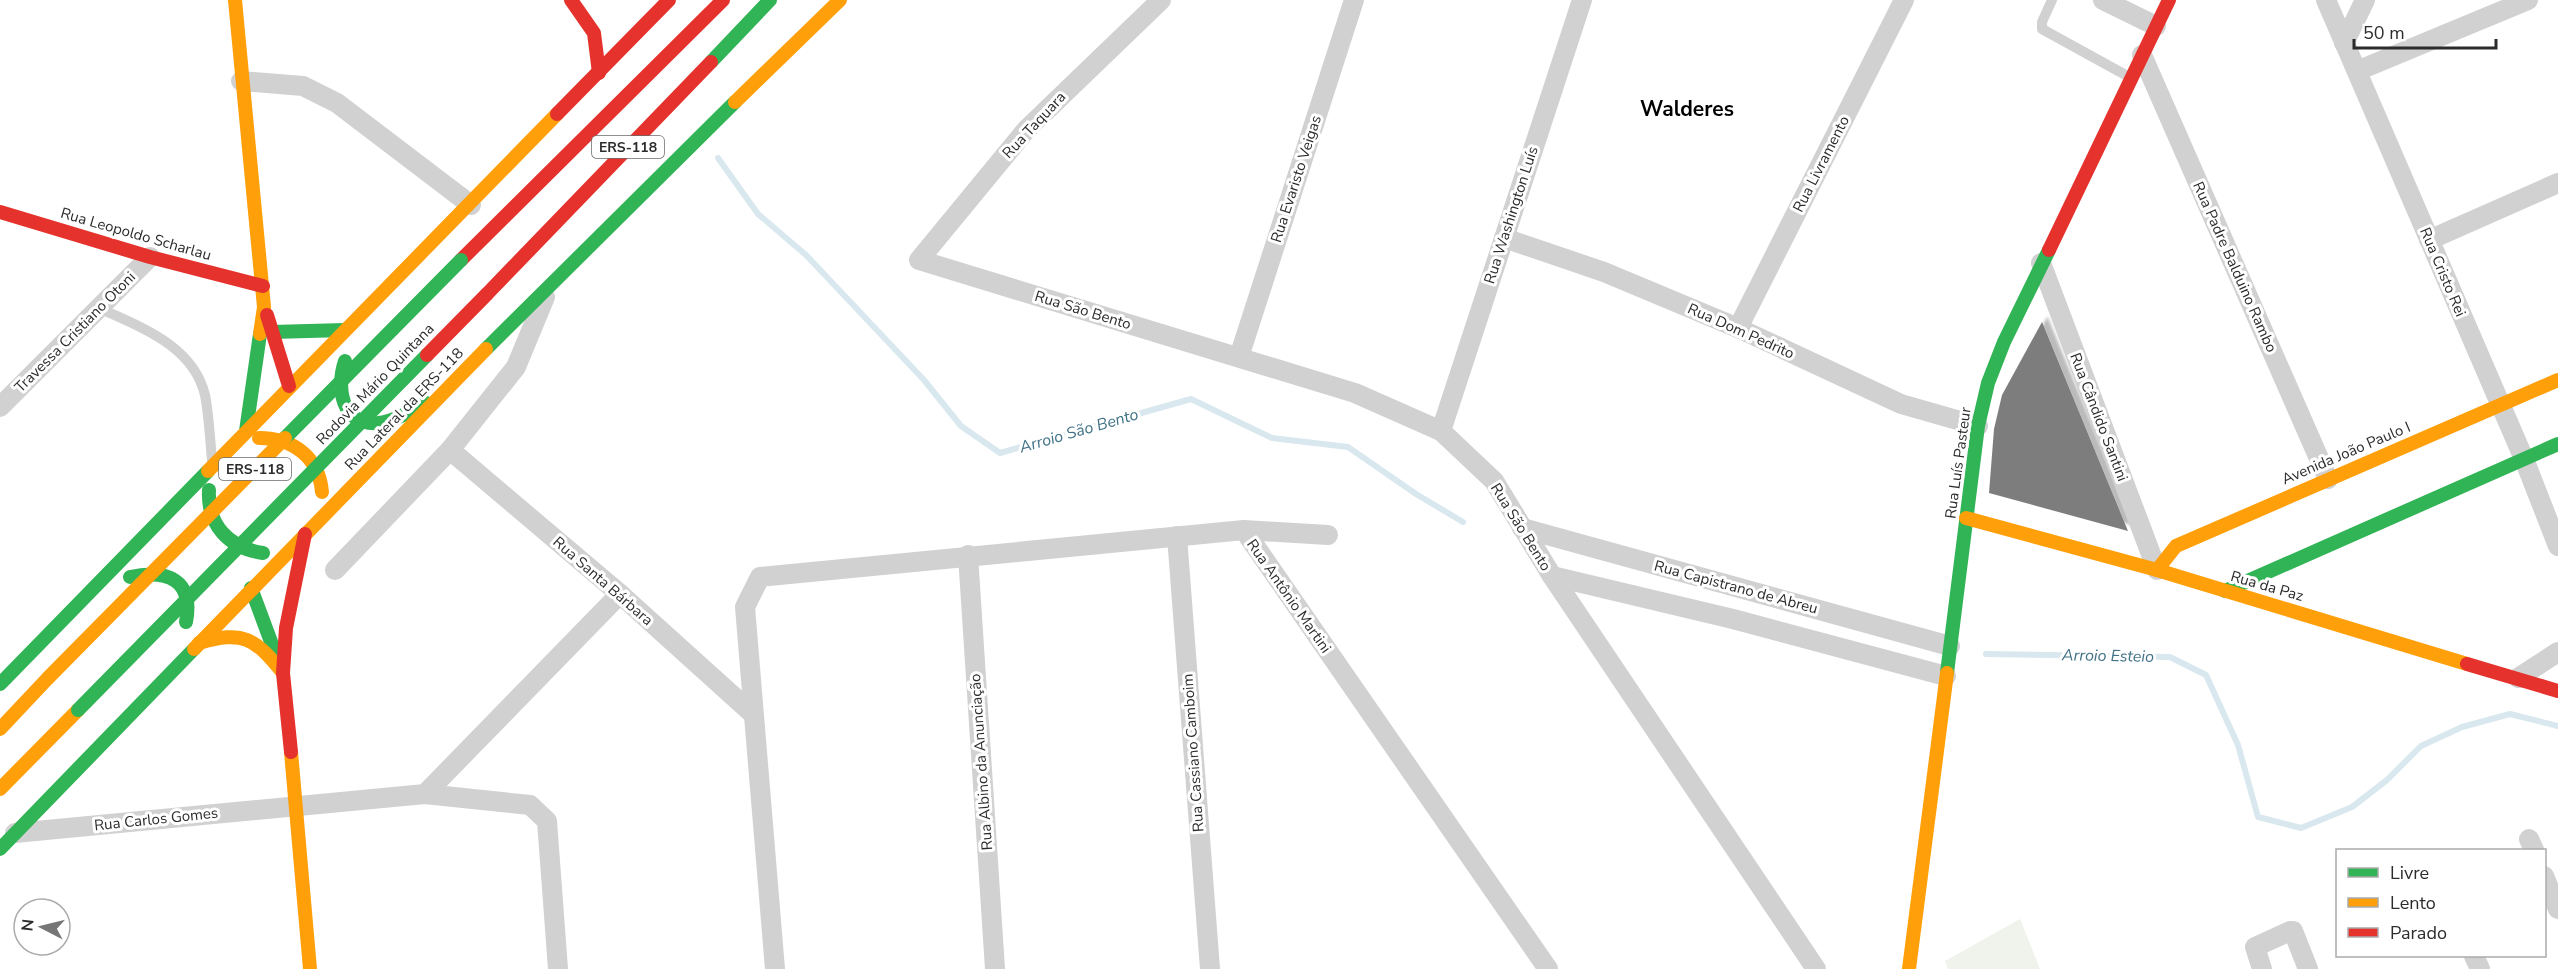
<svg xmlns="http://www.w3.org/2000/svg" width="2558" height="969" font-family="'Nunito Sans',sans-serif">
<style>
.green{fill:#f0f3eb}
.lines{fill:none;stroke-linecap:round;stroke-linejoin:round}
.stream{stroke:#d8e8ee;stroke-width:6}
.building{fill:#7d7d7d;filter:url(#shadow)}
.lane{stroke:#d1d1d1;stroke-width:10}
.street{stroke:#d1d1d1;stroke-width:20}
.fast{stroke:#30b455;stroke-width:14}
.slow{stroke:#ff9f0a;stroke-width:14}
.jam{stroke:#e5322d;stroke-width:14}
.fast-bridge{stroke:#30b455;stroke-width:14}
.slow-bridge{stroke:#ff9f0a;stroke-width:14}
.jam-bridge{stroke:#e5322d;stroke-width:14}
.labels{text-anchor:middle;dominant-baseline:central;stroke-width:6;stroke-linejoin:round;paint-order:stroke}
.shield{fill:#fff;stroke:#6b6b6b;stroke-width:1.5}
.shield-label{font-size:14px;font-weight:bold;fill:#2c2c2c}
.street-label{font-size:15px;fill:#2c2c2c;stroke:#fff}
.water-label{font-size:16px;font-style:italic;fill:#417287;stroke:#fff}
.district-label{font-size:21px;font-weight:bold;fill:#000;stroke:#fff}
</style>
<defs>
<filter id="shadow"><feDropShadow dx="5.5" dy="-5.5" stdDeviation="1.5" flood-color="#0004"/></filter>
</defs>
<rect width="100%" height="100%" fill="#fff"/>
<path class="green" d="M2020,919l20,50h-92l-3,-8z"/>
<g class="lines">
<g class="stream">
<path d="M718,158l40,56 48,41 118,125 37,46 39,27 191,-54 81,39 76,9 68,47 47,28"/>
<path d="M1986,654l184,3 36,18 32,70 20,72 43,11 51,-21 35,-27 34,-34 41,-19 48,-13 48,12"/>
</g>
</g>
<path class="building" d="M2042,322l86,209 -139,-38 5,-64 8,-34z"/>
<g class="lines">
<g class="lane">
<path d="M2052,0l-10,22v7l89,49"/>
<path d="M99,308c41,19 94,37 106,87 4,21 5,44 7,65"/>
</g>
<g class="street">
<path d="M1161,0l-135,130 -107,130 436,133 86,38 53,50 58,95 264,393"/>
<path d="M2103,0l53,26"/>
<path d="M2326,0l198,459 34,87"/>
<path d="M2344,43l21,-43"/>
<path d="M2142,55l186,424"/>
<path d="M2357,71l171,-71"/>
<path d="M241,81l62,5 34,17 134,102"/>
<path d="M1504,238l100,34 134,56 163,76 77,22"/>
<path d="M2429,240l129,-57"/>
<path d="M2041,263l116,307"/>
<path d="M1738,328l166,-328"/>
<path d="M1239,357l115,-357"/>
<path d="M0,407l150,-150"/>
<path d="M1441,431l141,-431"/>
<path d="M450,450l170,144 133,120"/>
<path d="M1522,528l428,118"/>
<path d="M1244,530l304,439"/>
<path d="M1177,536l33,433"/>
<path d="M968,555l27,414"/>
<path d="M335,570l115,-120 66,-83 29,-70"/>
<path d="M1552,576l181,43 213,57"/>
<path d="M2518,678l40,-26"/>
<path d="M425,794l195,-200"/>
<path d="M15,833l410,-39 105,11 17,16 11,148"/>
<path d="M2529,839l5,11"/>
<path d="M2544,876l14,33"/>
<path d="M2474,956l6,13"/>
<path d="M775,969l-30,-362 15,-30 484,-47 84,5"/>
<path d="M2262,969l-7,-22 35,-16h3l15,38"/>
</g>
<g class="fast">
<path d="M711,62l59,-62"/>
<path d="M272,332l73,-2"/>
<path d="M486,349l249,-247"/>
<path d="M345,361c-9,26 -4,65 33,62 17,-2 33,-12 48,-20"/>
<path d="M246,431l14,-97"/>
<path d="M209,490c-2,35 20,58 54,63"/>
<path d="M130,577c38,-8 64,3 56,45"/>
<path d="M251,588l29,78"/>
<path d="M2225,591l333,-147"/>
<path d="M1947,673l31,-247 10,-43 16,-41 45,-92"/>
<path d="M0,684l208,-213"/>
<path d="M0,849l194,-200"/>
</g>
<g class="slow">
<path d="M235,0l29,307 -4,27"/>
<path d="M735,102l105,-102"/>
<path d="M259,438c34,0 60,19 63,54"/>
<path d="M208,471l349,-357"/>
<path d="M1966,518l191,52 310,94"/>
<path d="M2157,570l19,-24 382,-166"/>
<path d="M199,643c44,-13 56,-5 84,30"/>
<path d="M194,649l292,-300"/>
<path d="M0,729l48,-51"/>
<path d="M291,752l19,217"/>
<path d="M0,789l78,-79"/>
<path d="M1909,969l38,-296"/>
</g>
<g class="jam">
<path d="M571,0l23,33 5,40"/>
<path d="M557,114l112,-114"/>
<path d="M0,212l150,45 113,29"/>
<path d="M2049,250l120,-250"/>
<path d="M461,260l262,-260"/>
<path d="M487,294l224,-232"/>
<path d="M267,315l22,71"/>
<path d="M2467,664l91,27"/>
<path d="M291,752l-8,-79 3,-45 19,-94"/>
</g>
<g class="fast-bridge">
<path d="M285,438l176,-178"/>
<path d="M78,710l349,-355"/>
</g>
<path class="slow-bridge" d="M48,678l237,-240"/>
<path class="jam-bridge" d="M427,355l60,-61"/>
</g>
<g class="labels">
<g class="shield">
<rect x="592" y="136" width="72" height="22" rx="4.5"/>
<rect x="219" y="458" width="72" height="22" rx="4.5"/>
</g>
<g class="shield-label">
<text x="628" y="147">ERS-118</text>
<text x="255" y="469">ERS-118</text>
</g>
<g class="street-label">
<text transform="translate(1034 125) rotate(-47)">Rua Taquara</text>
<text transform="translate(1821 164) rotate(-63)">Rua Livramento</text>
<text transform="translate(1296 179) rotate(-72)">Rua Evaristo Veigas</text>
<text transform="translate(1511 215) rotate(-72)">Rua Washington Luís</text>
<text transform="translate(136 234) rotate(16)">Rua Leopoldo Scharlau</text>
<text transform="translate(2235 267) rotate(66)">Rua Padre Balduino Rambo</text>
<text transform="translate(2443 272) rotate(67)">Rua Cristo Rei</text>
<text transform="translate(1083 310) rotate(17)">Rua São Bento</text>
<text transform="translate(1741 331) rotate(24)">Rua Dom Pedrito</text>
<text transform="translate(75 332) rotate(-45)">Travessa Cristiano Otoni</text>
<text transform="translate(375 384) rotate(-46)">Rodovia Mário Quintana</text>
<text transform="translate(404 409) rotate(-46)">Rua Lateral da ERS-118</text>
<text transform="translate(2099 417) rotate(69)">Rua Cândido Santini</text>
<text transform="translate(2346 453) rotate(-23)">Avenida João Paulo I</text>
<text transform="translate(1958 463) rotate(-82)">Rua Luís Pasteur</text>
<text transform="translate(1521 527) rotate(58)">Rua São Bento</text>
<text transform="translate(603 581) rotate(41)">Rua Santa Bárbara</text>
<text transform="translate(2267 586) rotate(16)">Rua da Paz</text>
<text transform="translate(1736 587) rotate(15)">Rua Capistrano de Abreu</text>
<text transform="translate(1289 596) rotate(55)">Rua Antônio Martini</text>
<text transform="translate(1193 753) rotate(-94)">Rua Cassiano Camboim</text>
<text transform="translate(981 762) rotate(-94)">Rua Albino da Anunciação</text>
<text transform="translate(156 819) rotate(-6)">Rua Carlos Gomes</text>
</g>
<g class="water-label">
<text transform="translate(1079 431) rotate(-16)">Arroio São Bento</text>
<text transform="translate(2108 656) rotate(1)">Arroio Esteio</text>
</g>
<g class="district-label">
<text x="1687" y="109">Walderes</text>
</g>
</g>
<rect x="2336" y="849" width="210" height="108" fill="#ffffff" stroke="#ababab" stroke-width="1.5"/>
<rect x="2348" y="868" width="30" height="9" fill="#30b455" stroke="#ababab" stroke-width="1.5"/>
<text x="2390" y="879" font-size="18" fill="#2c2c2c">Livre</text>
<rect x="2348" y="898" width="30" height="9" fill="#ff9f0a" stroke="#ababab" stroke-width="1.5"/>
<text x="2390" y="909" font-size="18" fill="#2c2c2c">Lento</text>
<rect x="2348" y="928" width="30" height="9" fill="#e5322d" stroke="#ababab" stroke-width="1.5"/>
<text x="2390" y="939" font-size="18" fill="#2c2c2c">Parado</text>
<g transform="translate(42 927) rotate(277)"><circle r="28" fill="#ffffff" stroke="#ababab" stroke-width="1.5"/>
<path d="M0-4.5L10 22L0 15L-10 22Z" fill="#767676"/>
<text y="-9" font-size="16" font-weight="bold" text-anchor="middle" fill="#2c2c2c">N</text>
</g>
<path d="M2354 39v9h142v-9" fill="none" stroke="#2c2c2c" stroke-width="3"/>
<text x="2363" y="39" font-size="18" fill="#2c2c2c" stroke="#ffffff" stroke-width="4.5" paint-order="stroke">50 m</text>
</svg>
